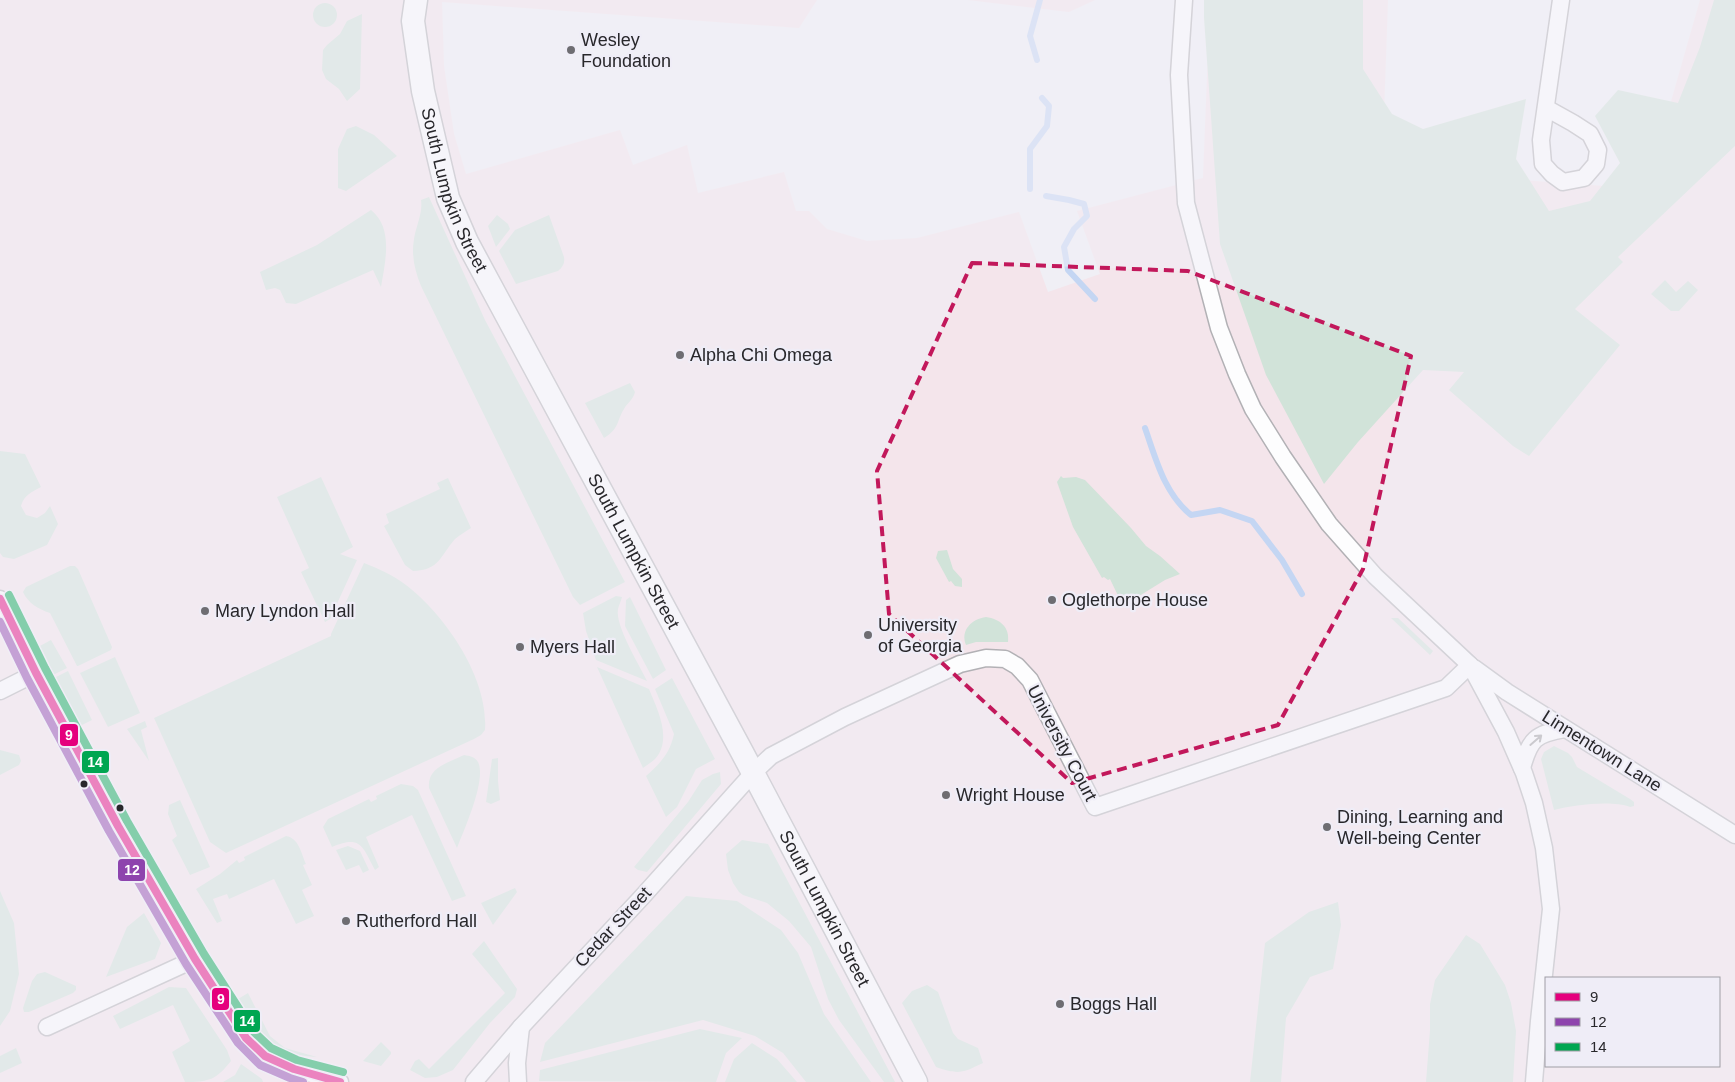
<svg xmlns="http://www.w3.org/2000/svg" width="1735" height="1082" font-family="Helvetica,sans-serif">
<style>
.education{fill:#f4e5eb;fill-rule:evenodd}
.green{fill:#d1e3d9}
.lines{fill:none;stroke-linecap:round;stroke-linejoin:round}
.stream{stroke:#c4d6f3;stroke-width:6}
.street-casing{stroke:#b2b1b5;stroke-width:19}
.secondary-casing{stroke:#b2b1b5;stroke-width:25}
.street{stroke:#fdfdfe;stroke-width:16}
.secondary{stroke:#fdfdfe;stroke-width:22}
.bus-1-casing{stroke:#efedf7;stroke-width:11}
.bus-2-casing{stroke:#efedf7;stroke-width:11}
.bus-3-casing{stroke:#efedf7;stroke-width:11}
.bus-1{stroke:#e5007d;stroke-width:8}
.bus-2{stroke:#8e44ad;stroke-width:8}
.bus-3{stroke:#00a651;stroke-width:8}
.oneway{stroke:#9d9d9f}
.marked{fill:none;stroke:#c2185b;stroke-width:4;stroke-dasharray:10 6;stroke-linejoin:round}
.poi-dot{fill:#6e6d72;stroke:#efedf7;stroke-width:2}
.bus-dot{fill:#28272b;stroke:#efedf7;stroke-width:2}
.labels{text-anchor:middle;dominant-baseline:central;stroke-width:4.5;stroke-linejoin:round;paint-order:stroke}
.poi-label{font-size:18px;fill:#28272b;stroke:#efedf7;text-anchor:start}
.street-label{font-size:18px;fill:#28272b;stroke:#efedf7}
.line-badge{stroke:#efedf7;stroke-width:2}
.badge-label{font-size:14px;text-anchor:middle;font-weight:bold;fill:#fff}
</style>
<rect width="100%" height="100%" fill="#f0eff5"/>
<g class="education">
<path d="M0,0h817l-18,28 -357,-26 2,64 10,68 12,40 154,-44 13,35 54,-20 11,48 86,-21 12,39h13l18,18 40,12 50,-3 102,-26 29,80 52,-18 -23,-63 126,-33 7,-178h178l-6,170 264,19 54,-189h35v1082h-1735zM1546,978h173v88h-173z"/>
<path d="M968,0h127l-26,12z"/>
</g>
<g class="green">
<path d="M1204,0h159v69l29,45 31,15 103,-30 -10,60 33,52 41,-10 30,-38 -25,-47 23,-26 60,13 22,-56 14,-47h21v146l-117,111 5,5 -48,47 45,36 -91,111 -16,-10 -64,-56 15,-18 -41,-2 -65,72 -34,42 -58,-109 -46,-131 -16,-226z"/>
<circle cx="325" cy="15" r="12"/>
<path d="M362,14l-2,75 -13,12 -8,-12 -13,-10 -4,-9 1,-20 4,-5 13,-11 7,-13z"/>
<path d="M356,126l18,9 23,21 -51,35 -8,-3v-39l9,-20z"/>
<path d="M429,197l56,123 140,262 -45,23 -7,-8 -152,-311c-6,-15 -10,-30 -7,-47 2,-13 9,-26 7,-39z"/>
<path d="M371,210c23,18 14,53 10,77l-8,-17 -77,34 -10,-1 -6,-13 -5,-2 -9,2 -6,-18 57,-27z"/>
<path d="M497,215l11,9 2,5 -14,18 -8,-21z"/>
<path d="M549,215l15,42c1,6 -1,10 -6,14l-42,13 -17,-33 16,-21z"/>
<path d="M1665,280l11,12 12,-11 10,9 -19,21h-8l-20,-17z"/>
<path d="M630,383l5,9c-2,8 -7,10 -11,17 -8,13 -4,19 -20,29l-19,-35z"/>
<path d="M0,451l25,3 16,33c-9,5 -17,8 -20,19l5,9 11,3 8,-5 5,-7 8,18 -11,21 -33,14 -11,-2 -3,-4z"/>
<path d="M1061,476l2,2 13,-1 9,3 46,48 15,18 14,10 20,18 -15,6 -42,26 -13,-27 -2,1 -4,-3 -2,1 -29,-51 -16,-45z"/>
<path d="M321,477l32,70 -13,7 17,6 -27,59 -5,3 -24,-50 8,-4 -32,-71z"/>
<path d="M448,478l23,50c-5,3 -11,7 -16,11 -15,17 -15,31 -42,32l-8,-6 -21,-39 5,-3 -3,-9 54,-25 -3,-6z"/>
<path d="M947,550l6,19 9,10v8l-7,-1 -4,-5 -2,1 -13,-24 2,-7z"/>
<path d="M364,563c15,6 29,12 42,22 39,30 83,93 79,145l-4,5 -7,4 -248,114 -16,-11 -56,-124 177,-82v-2z"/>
<path d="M70,566h5l3,3 34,78 -1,3 -33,16h-1l-27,-53c-12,-4 -22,-10 -27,-21l3,-5z"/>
<path d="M616,596l6,1c-1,4 -3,8 -4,12 -3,17 21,55 29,72l-51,-21 -10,-29 -3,-18z"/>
<path d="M630,597l36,73 -13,9 -28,-53 1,-26z"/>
<path d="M986,617c14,2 24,10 22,25h-32l-10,3c-6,-15 6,-26 20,-28z"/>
<path d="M1391,618h7l35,33 -3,4z"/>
<path d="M51,640l16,28 -14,7 -15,-28z"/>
<path d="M115,657l25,56 -32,14 -28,-54z"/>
<path d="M597,667l52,22c8,20 24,50 6,70 -3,3 -8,6 -12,9z"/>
<path d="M68,671l24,49 -14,7 -24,-49z"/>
<path d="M672,678l43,81 -19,10 -19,38 -11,10 -20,-41c14,-12 24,-23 28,-42l-19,-45z"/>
<path d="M145,721l2,6 -6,3 8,31 -22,-32z"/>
<path d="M1554,746l14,7 4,4 5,10 53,32 4,3v4l-4,1c-19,-7 -56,-2 -76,3l-13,-51 3,-7z"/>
<path d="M0,750l19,5 2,6 -2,4 -19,10z"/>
<path d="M464,755c6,1 11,2 14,7 9,17 -14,68 -21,86l-28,-60c-2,-21 19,-25 35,-33z"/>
<path d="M498,758v23l2,19 -9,4 -5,-2 6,-43z"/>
<path d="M720,772l1,12 -74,88 -9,-2 -4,-3 54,-65 14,-22 11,-6z"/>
<path d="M401,784l12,2 5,4 48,106 -14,5 -40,-86 -46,22 13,30 -4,3c-13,-24 -14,-35 -43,-23l-9,-20 5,-8 41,-20 2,3 6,-3 -1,-3z"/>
<path d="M180,800l30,67 -20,8 -18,-35 5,-4 -9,-22 1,-9z"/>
<path d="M286,836c13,2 15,17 20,28l-3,1 9,20 -10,5 12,26 -18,8 -22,-45 -45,20 -2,-5 -14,5 9,22 -5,2 -21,-34 24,-15 17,-14 2,3 6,-3 -1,-3z"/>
<path d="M742,840l26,4 127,238h-11l-45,-62 -11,-21 -17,-52 -22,-26 -22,-18 -24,-8 -4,-3 -6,-9 -5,-13 -2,-16z"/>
<path d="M348,846l12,5 9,19 -6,3 -4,-8 -13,5 -10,-20z"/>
<path d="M515,888l2,4 -24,33 -12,-22z"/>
<path d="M0,891l14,32 5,51 -9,37 -10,15z"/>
<path d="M686,896l51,5 44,29 17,23 26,61 47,68h-65l-23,-29 -28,-17 -52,-16 -163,42 5,-19z"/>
<path d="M1338,902l3,23 -8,44 -23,8 -24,41 -5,64h-31l15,-139 44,-31z"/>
<path d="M144,913l17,30 -6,16 -49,18 21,-50z"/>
<path d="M1466,935l14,9 25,41 6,18 5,28 -3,51h-87l4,-52v-26l5,-24z"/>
<path d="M484,941l33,48 -2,8 -25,26 -37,47 -16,7 -12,1 -15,-8 5,-9 4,-2 10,10 76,-76 -33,-39z"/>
<path d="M45,972l31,14v4l-3,3 -44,19h-5l-1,-4 9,-27 5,-7z"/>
<path d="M927,985l11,7 15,41 5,6 20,9 5,15c-21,10 -24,12 -47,4l-34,-64 10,-12z"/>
<path d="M169,987l17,1 41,62 4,11c-15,19 -22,21 -46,21l-13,-30 18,-11 -17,-36 -53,24 -7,-13z"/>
<path d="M248,993l22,43 15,12 32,9c-43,-3 -57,-17 -80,-52l1,-6z"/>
<path d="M700,1029l42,9 -16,15 -10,29 -177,-1 1,-11z"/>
<path d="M381,1042l10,10v2l-10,12 -18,-5z"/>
<path d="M752,1043l25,16 20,23h-72l9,-23z"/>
<path d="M16,1048l6,15 -22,10v-17z"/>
<path d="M241,1064l21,15 1,3h-40l12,-7z"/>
</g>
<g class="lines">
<g class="stream">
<path d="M1037,60l-7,-24 10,-36"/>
<path d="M1030,189v-40l17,-23 2,-20 -7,-8"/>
<path d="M1046,196l23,4 15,4 3,12 -13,13 -10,18 4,23 27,29"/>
<path d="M1145,428c11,31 19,65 46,87l29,-5 32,11 30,39 20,34"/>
</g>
<g class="street-casing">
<g id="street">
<path d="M1184,0l-5,75 7,128 33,125 18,46 16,35 30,48 46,67 46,52 95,89 36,67 18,41 10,30 10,45 7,61 -12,112 -5,61"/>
<path d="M1546,108l27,15 17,11 8,16 -2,14 -12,14 -21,4 -11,-8 -9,-10 -2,-24 20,-140"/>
<path d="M0,599l36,74 82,153 77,133 51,79 19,18 29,13 46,13"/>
<path d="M1474,668l33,24 228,143"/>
<path d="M0,691l36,-18"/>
<path d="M1522,768c8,-29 13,-34 43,-39"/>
<path d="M47,1027l148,-68"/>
<path d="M474,1082l47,-55 121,-130 111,-124 18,-17 74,-39 115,-53 26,-6 19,1 12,7 13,14 65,127 351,-119 24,-23"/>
<path d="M518,1082l-1,-19 4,-36"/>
</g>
</g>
<g class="secondary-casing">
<g id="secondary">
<path id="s1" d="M416,0l-3,21 10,70 25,107 19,44 275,510 174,330"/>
</g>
</g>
<use href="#street" class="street"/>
<use href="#secondary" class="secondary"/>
<g class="bus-1-casing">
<path id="bus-1" d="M0,599l36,74 82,153 77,133 51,79 19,18 29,13 46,13"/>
</g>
<g class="bus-2-casing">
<path id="bus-2" d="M0,622l27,56 82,153 77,133 52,79 22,22 30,13 13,4"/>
</g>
<g class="bus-3-casing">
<path id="bus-3" d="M9,595l36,73 82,153 77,133 50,78 17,16 26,12 46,12"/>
</g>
<use href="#bus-1" class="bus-1"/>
<use href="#bus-2" class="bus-2"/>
<use href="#bus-3" class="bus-3"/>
</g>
<defs><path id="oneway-shaft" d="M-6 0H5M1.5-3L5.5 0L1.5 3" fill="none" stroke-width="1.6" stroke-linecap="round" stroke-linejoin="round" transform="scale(1.25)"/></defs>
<use class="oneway" href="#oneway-shaft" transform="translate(1536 740) rotate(-41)"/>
<path d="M0 0H1735V1082H0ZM972,263l216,8 223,85 -48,213 -85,156 -206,58 -183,-169 -12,-143z" fill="#f0eff5" fill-opacity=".55" fill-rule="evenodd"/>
<path class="marked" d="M972,263l216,8 223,85 -48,213 -85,156 -206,58 -183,-169 -12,-143z"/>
<g class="poi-dot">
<circle cx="571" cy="50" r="5"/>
<circle cx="680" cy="355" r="5"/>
<circle cx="1052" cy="600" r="5"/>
<circle cx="205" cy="611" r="5"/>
<circle cx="868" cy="635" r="5"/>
<circle cx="520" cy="647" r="5"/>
<circle cx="946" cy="795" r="5"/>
<circle cx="1327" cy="827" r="5"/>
<circle cx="346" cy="921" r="5"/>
<circle cx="1060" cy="1004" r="5"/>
</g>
<g class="bus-dot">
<circle cx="84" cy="784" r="4.5"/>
<circle cx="120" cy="808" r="4.5"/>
</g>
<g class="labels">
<g class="poi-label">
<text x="581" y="40">Wesley<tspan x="581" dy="21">Foundation</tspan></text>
<text x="690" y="355">Alpha Chi Omega</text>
<text x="1062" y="600">Oglethorpe House</text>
<text x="215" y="611">Mary Lyndon Hall</text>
<text x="878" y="625">University<tspan x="878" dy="21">of Georgia</tspan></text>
<text x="530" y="647">Myers Hall</text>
<text x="956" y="795">Wright House</text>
<text x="1337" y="817">Dining, Learning and<tspan x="1337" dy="21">Well-being Center</tspan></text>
<text x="356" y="921">Rutherford Hall</text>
<text x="1070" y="1004">Boggs Hall</text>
</g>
<g class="street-label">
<text stroke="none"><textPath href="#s1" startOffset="196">South Lumpkin Street</textPath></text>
<text stroke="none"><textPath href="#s1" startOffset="601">South Lumpkin Street</textPath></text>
<text transform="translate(1062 743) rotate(62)">University Court</text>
<text transform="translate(1602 751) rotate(32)">Linnentown Lane</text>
<text stroke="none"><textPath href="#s1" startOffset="1006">South Lumpkin Street</textPath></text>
<text transform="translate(613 927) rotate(-47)">Cedar Street</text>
</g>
</g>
<g class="line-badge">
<rect x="59" y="723" width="20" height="24" rx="5" fill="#e5007d"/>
<rect x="81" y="750" width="29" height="24" rx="5" fill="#00a651"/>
<rect x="117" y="858" width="29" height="24" rx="5" fill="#8e44ad"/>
<rect x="211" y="987" width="19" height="24" rx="5" fill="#e5007d"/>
<rect x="233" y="1009" width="28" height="24" rx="5" fill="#00a651"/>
</g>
<g class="badge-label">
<text x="69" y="740">9</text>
<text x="95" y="767">14</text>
<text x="132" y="875">12</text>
<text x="221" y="1004">9</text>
<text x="247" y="1026">14</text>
</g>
<rect x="1545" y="977" width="175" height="90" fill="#efedf7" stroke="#9f9ea5"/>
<rect x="1555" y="993" width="25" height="8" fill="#e5007d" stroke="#9f9ea5"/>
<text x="1590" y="1002" font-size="15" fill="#28272b">9</text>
<rect x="1555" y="1018" width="25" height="8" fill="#8e44ad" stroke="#9f9ea5"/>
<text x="1590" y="1027" font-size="15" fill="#28272b">12</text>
<rect x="1555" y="1043" width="25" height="8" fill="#00a651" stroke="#9f9ea5"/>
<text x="1590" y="1052" font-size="15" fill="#28272b">14</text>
</svg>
